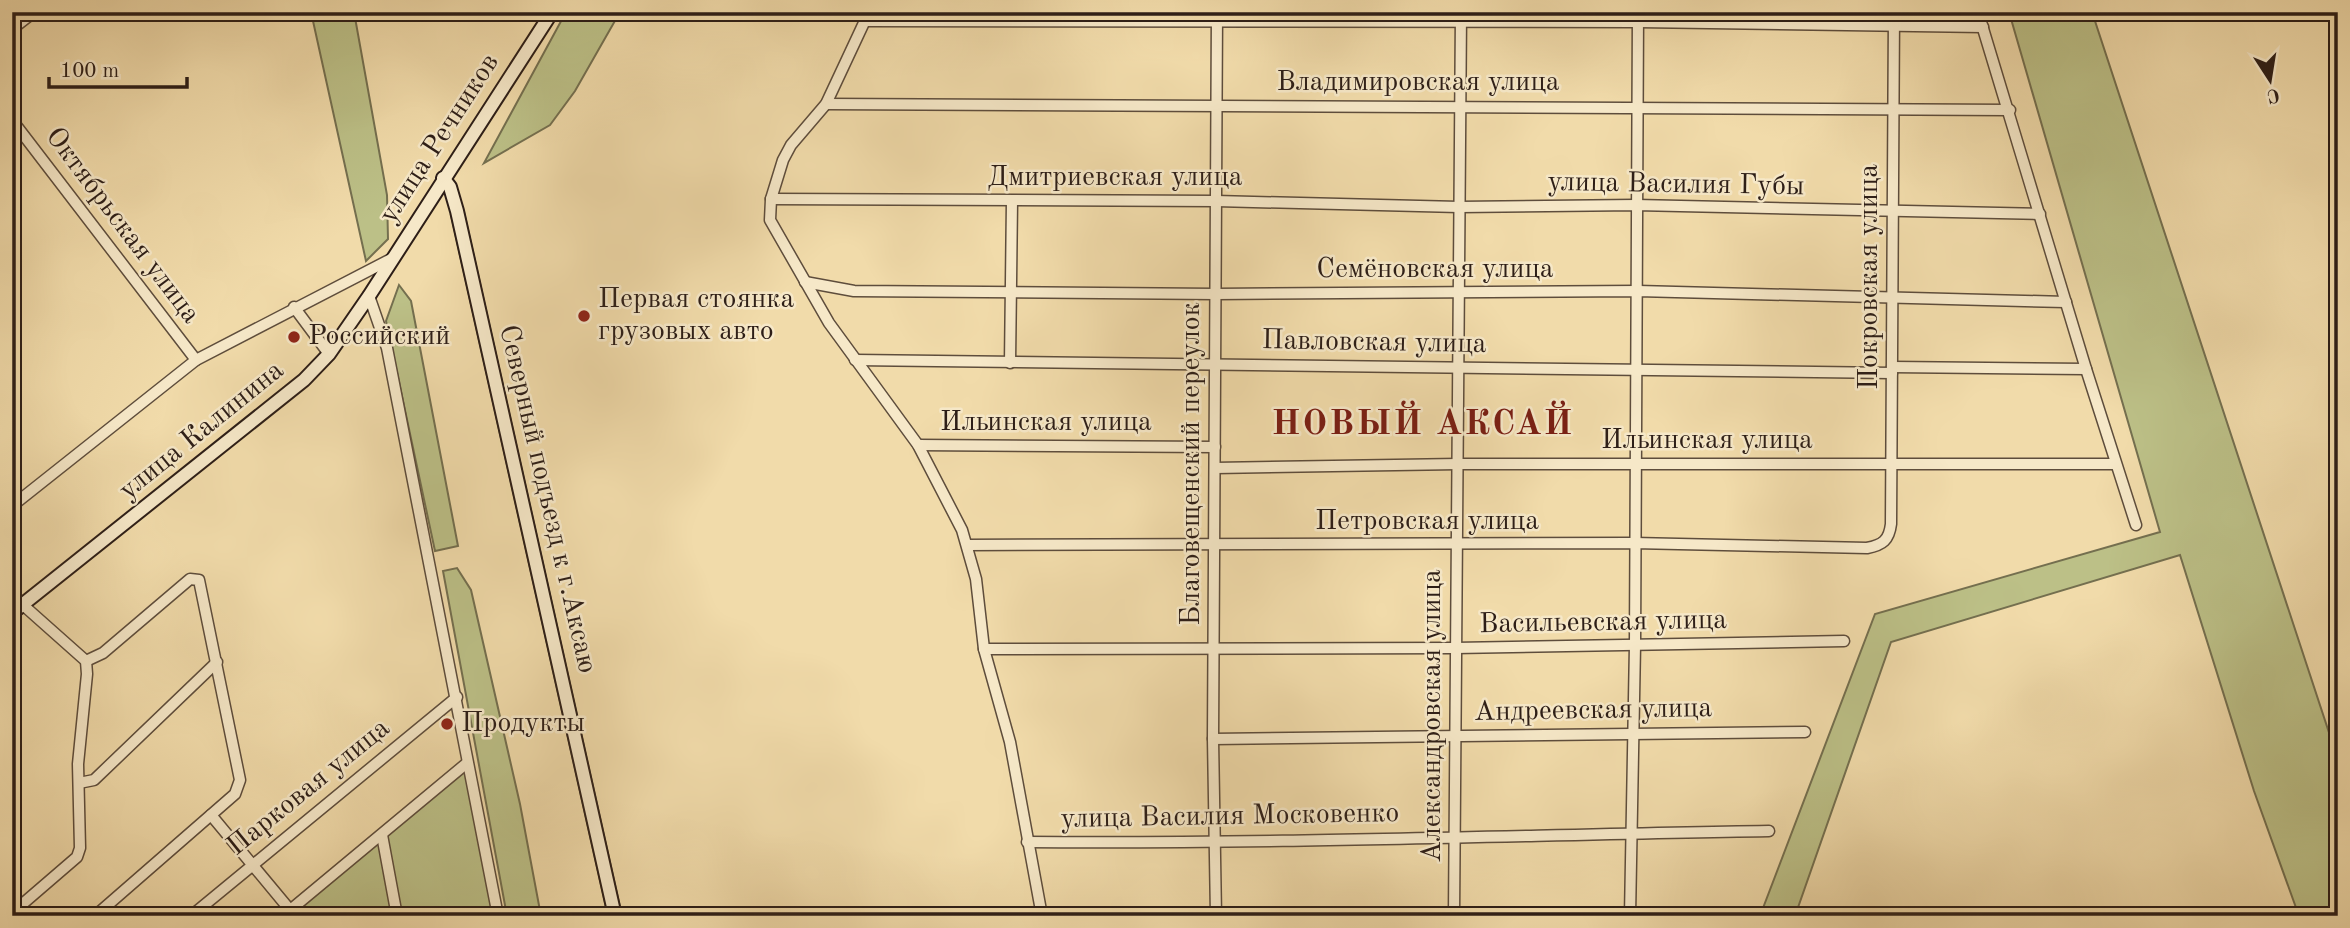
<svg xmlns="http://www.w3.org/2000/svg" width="2350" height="928" font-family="'Old Standard TT',serif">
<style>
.green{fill:#bcc087;stroke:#746f4f;stroke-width:2}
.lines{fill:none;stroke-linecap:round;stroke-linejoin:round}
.street-casing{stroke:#5e4d3c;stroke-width:13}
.secondary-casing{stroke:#2d1e17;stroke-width:16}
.street{stroke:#f6e8c8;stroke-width:10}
.secondary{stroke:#f6e8c8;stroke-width:12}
.poi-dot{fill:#8f2418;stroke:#f6e8c8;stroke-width:2.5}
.labels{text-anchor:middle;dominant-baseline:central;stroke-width:5;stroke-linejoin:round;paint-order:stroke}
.street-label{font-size:28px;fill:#2d1e17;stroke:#f6e8c8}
.poi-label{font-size:28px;fill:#2d1e17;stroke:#f6e8c8;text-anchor:start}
.district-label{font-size:35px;font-weight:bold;letter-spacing:2px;fill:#7a1f14;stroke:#f6e8c8}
</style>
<rect width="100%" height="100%" fill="#f1dbaa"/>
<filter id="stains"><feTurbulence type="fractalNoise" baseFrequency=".00286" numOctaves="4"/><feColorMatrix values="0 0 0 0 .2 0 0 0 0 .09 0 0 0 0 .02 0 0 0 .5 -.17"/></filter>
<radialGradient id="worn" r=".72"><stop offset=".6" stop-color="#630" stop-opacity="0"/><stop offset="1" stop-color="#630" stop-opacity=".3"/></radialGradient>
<g class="green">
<path d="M311,12h43l33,183 1,44 -22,22z"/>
<path d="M566,12h54l-45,79 -25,34 -66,38z"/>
<path d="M2009,12h83l246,748v156h-39l-45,-125 -74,-236 -289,87 -96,274h-35l115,-302 285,-82z"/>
<path d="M462,212h2l158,704h-3z"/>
<path d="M454,214l157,702h-3l-157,-701z"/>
<path d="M399,285l12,16 47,245 -23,5 -49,-230z"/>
<path d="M457,568l14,22 49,214 21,112h-34l-64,-345z"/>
<path d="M470,756l33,160h-228z"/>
</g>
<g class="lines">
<g class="street-casing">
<g id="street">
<path d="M869,12l-43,92 -35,41 -8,15 -12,39 -1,21 59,103 89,122 44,85 14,49 8,70 26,93 32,174"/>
<path d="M1978,12l108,357 50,156"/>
<path d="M865,21l773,1 345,5"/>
<path d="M12,29l22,-17"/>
<path d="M826,104l1184,6"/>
<path d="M12,120l184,240"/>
<path d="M771,199l445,2 243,6 177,-2 404,9"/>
<path d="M805,282l49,9 362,3 422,-3 428,11"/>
<path d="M369,296l18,52 111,568"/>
<path d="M294,307l35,47"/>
<path d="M855,360l1037,13"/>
<path d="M1010,363l2,-162"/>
<path d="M1892,367l194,2"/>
<path d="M918,445l297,2"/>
<path d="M1215,468l243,-4h657"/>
<path d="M12,506l184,-146 197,-102"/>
<path d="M967,545l667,-2 233,5c16,-3 22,-8 24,-24l3,-512"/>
<path d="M984,649l471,-1 389,-7"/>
<path d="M86,661l17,-8 87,-74 9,1 41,200 -5,14 -140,122"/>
<path d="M1213,739l592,-7"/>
<path d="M79,783l15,-3 123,-118"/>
<path d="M211,815l79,95"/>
<path d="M382,835l15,81"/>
<path d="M1027,842c248,2 495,-7 742,-11"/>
<path d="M12,913l65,-56 3,-9 -2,-84 9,-90 -1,-13 -63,-56"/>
<path d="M191,916l266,-219"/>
<path d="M283,916l184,-153"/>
<path d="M1216,916l-3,-177 4,-727"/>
<path d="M1454,916l7,-904"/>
<path d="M1630,916l5,-271 3,-633"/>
</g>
</g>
<g class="secondary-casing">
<g id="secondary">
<path d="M443,178l7,9 7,24 158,705"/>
<path d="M12,613l292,-233 25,-26 40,-58 183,-284"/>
</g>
</g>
<use href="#street" class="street"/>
<use href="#secondary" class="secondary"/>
</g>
<g class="poi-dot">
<circle cx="584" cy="316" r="7"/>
<circle cx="294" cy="337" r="7"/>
<circle cx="447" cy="724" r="7"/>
</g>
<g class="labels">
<g class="street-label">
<text x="1418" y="83">Владимировская улица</text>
<text transform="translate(440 139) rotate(-57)">улица Речников</text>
<text x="1115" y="178">Дмитриевская улица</text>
<text transform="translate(1676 185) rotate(1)">улица Василия Губы</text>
<text transform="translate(122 226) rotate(53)">Октябрьская улица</text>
<text x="1435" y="270">Семёновская улица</text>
<text transform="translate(1870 277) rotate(-90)">Покровская улица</text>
<text transform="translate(1374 343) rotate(1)">Павловская улица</text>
<text x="1046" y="423">Ильинская улица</text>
<text transform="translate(202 431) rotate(-39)">улица Калинина</text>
<text x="1707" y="441">Ильинская улица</text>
<text transform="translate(1192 464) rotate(-90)">Благовещенский переулок</text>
<text transform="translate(547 499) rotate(77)">Северный подъезд к г.Аксаю</text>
<text x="1427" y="522">Петровская улица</text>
<text transform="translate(1603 623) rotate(-1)">Васильевская улица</text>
<text transform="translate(1593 711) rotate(-1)">Андреевская улица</text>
<text transform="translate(1433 716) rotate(-90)">Александровская улица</text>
<text transform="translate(309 788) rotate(-39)">Парковая улица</text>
<text transform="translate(1230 817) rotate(-1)">улица Василия Московенко</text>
</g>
<g class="poi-label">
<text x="598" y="300">Первая стоянка<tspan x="598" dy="32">грузовых авто</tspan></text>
<text x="308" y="337">Российский</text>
<text x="461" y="724">Продукты</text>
</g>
<g class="district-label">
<text x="1423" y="424">НОВЫЙ АКСАЙ</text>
</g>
</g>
<rect width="2350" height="928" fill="none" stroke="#f1dbaa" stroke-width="42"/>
<rect x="14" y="14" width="2322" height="900" fill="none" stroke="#2d1e17" stroke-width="3.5"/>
<rect x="21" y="21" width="2308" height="886" fill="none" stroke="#2d1e17" stroke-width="2"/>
<g transform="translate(2270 80) rotate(168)" stroke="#f6e8c8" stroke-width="5" paint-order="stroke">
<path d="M0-5L12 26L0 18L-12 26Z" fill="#2d1e17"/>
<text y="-10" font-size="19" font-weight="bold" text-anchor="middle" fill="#2d1e17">С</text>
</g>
<path d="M49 77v10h138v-10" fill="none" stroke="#2d1e17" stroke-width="3.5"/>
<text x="60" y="77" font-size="21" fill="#2d1e17" stroke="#f6e8c8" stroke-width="5" paint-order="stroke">100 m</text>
<rect width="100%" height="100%" filter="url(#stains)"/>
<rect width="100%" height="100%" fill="url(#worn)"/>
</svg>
